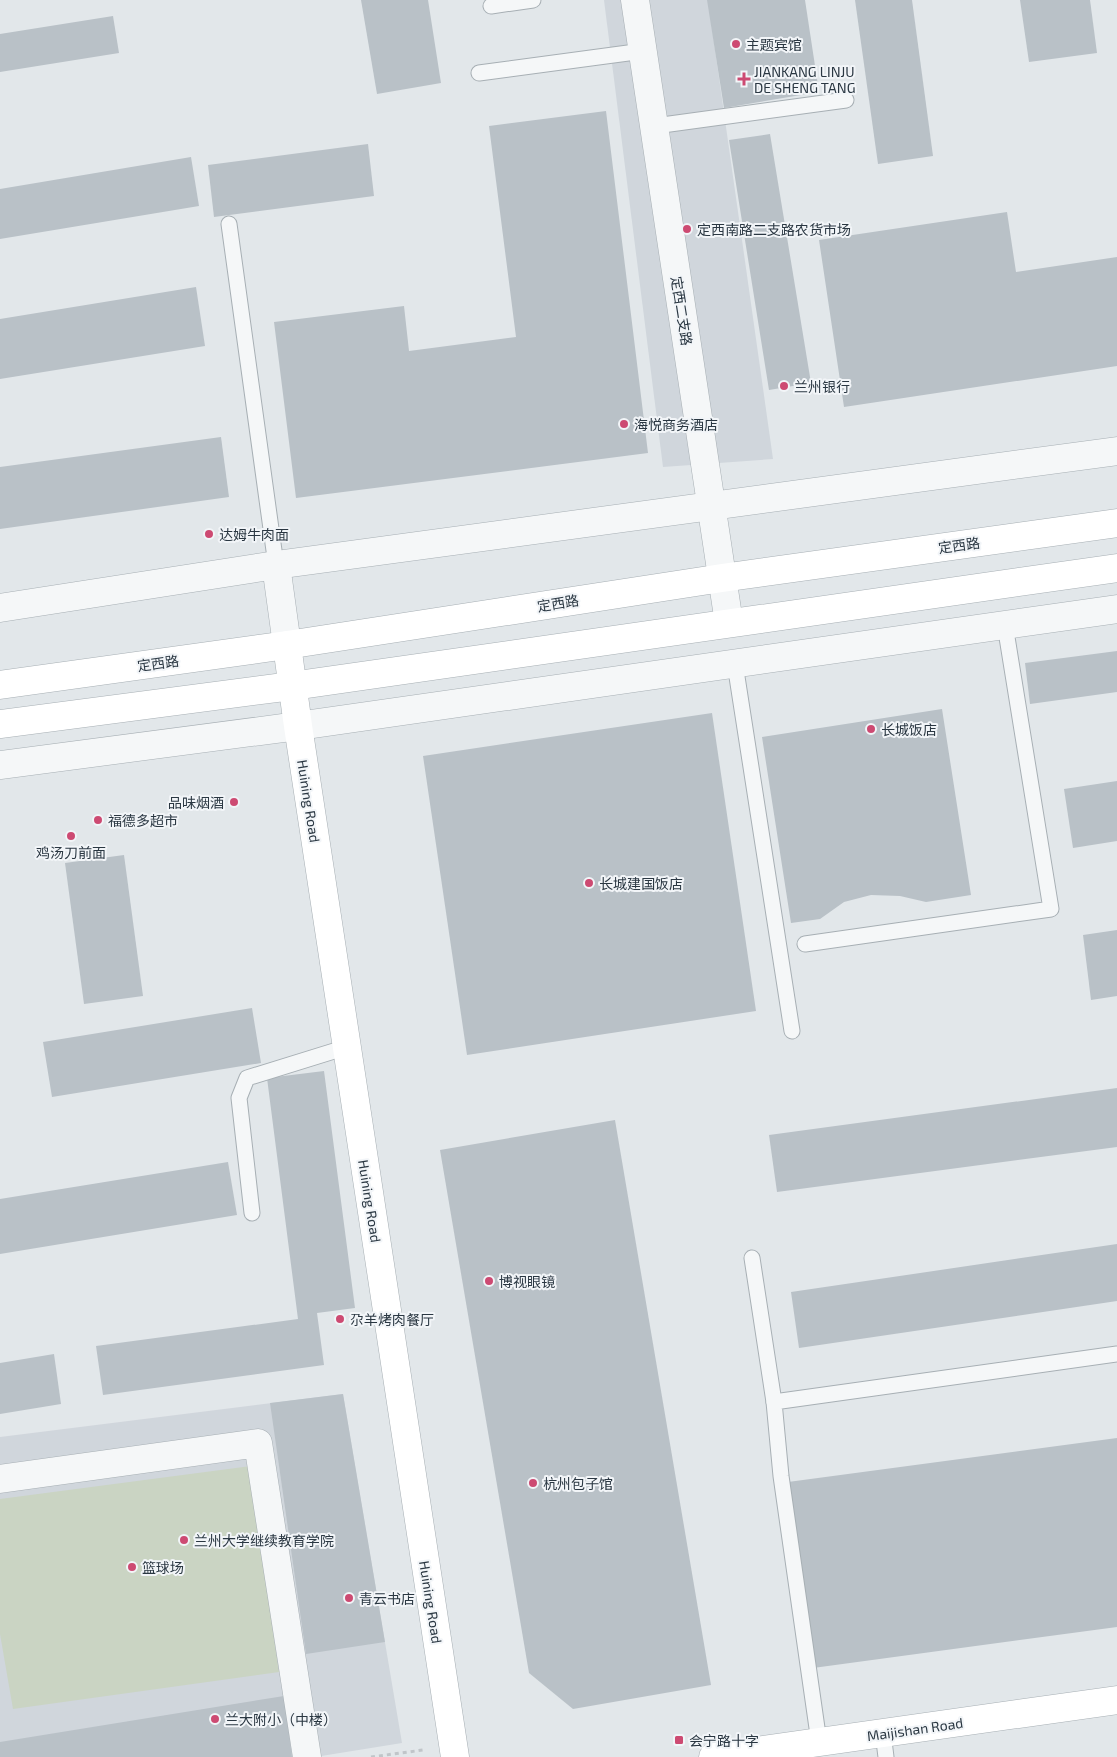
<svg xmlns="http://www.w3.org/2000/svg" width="1117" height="1757" font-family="'Exo 2','Noto Sans SC',sans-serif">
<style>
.built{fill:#d0d6dc}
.green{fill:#cad4c3}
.building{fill:#b9c1c7}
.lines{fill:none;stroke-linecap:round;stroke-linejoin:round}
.lane-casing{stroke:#a7afb4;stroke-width:17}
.street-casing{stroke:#a7afb4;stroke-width:29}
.secondary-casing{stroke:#a7afb4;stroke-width:29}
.path{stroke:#c0c5c9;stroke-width:3;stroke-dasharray:4 4;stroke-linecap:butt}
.lane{stroke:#f5f7f8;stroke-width:15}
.street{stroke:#f5f7f8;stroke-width:28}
.secondary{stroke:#fff;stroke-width:28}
.poi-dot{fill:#cd4a72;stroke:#f2f5f8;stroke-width:2}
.labels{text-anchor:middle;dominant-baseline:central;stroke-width:4;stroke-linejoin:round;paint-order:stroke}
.poi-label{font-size:14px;fill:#2a3742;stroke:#f2f5f8;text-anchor:start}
.street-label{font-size:14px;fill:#2a3742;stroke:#f2f5f8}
</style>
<rect width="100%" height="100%" fill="#e2e7ea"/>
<g class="built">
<path d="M604,0h104l65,459 -110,8z"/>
<path d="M343,1394l59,349 -87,14h-315v-320z"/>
</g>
<path class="green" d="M251,1466l28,206 -266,37 -13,-75v-135z"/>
<g class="building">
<path d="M361,0h67l13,83 -64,11z"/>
<path d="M707,0h98l14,92 -95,16z"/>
<path d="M855,0h57l21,156 -55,8z"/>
<path d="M1020,0h70l7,53 -68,9z"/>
<path d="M113,16l6,37 -119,19v-38z"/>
<path d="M606,111l42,342 -352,45 -22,-176 130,-16 5,45 107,-14 -27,-211z"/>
<path d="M770,134l41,249 -42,7 -40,-250z"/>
<path d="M368,144l6,52 -160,21 -6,-52z"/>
<path d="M191,157l8,49 -199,33v-50z"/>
<path d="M1007,212l9,60 101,-15v109l-273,41 -25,-167z"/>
<path d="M196,287l9,59 -205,33v-60z"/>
<path d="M221,437l8,60 -229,32v-62z"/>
<path d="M1117,651v41l-87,12 -5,-41z"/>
<path d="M942,709l29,186 -45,7 -26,-6 -29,-1 -27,7 -24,17 -29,4 -29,-186z"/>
<path d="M712,713l44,298 -289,44 -44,-299z"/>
<path d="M1117,781v60l-44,7 -9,-59z"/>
<path d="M124,855l19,141 -59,8 -19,-141z"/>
<path d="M1117,930v66l-26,4 -8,-65z"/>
<path d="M252,1008l9,55 -209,34 -9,-55z"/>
<path d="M324,1071l31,237 -38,5 7,52 -221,30 -7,-49 202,-27 -31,-241z"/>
<path d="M1117,1088v59l-340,45 -8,-57z"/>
<path d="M615,1120l96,565 -138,24 -44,-36 -89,-523z"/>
<path d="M228,1162l9,53 -237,39v-55z"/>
<path d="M1117,1244v57l-318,47 -8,-56z"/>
<path d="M54,1354l7,50 -61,10v-51z"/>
<path d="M343,1394l42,248 -79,12 -36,-251z"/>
<path d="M1117,1438v189l-304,41 -25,-186z"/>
<path d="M284,1696l8,61h-292v-15z"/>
</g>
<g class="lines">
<g class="lane-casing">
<g id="lane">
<path d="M491,6l42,-6"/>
<path d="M479,73l164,-22"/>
<path d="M655,126l191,-26"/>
<path d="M229,224l47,341"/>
<path d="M735,664l57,367"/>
<path d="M805,944l246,-35 -46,-284"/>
<path d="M252,1213l-13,-115 8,-20 100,-31"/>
<path d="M752,1258l22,144"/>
<path d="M883,1733l3,24"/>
<path d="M819,1742l-38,-266 -7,-74 343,-48"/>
</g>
</g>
<g class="street-casing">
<g id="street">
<path d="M635,0l94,623"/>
<path d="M276,565l11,80"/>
<path d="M0,608l276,-43 841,-114"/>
<path d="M0,765l298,-39 819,-117"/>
<path d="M0,1479l258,-36 49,314"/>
</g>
</g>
<g class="secondary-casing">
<g id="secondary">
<path d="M287,645l11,81 157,1031"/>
<path d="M0,685l287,-40 435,-67 395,-55"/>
<path d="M0,724l292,-38 825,-118"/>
<path d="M713,1757l404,-57"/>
</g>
</g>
<path class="path" d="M371,1757l52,-7"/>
<use href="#lane" class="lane"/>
<use href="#street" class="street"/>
<use href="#secondary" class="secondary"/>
</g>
<g class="poi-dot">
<circle cx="736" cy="44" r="5"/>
<path d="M741.5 71.5h5v5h5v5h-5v5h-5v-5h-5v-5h5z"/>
<circle cx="687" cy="229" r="5"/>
<circle cx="784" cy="386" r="5"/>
<circle cx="624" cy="424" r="5"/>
<circle cx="209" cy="534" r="5"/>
<circle cx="871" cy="729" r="5"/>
<circle cx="234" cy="802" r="5"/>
<circle cx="98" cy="820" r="5"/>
<circle cx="71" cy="836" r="5"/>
<circle cx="589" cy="883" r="5"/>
<circle cx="489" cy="1281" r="5"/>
<circle cx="340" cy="1319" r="5"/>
<circle cx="533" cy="1483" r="5"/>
<circle cx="184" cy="1540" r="5"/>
<circle cx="132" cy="1567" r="5"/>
<circle cx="349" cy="1598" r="5"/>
<circle cx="215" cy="1719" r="5"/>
<rect x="674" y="1735" width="10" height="10" rx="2.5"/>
</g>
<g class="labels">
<g class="poi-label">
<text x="746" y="44">主题宾馆</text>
<text x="754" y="71">JIANKANG LINJU<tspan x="754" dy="16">DE SHENG TANG</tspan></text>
<text x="697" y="229">定西南路二支路农货市场</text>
<text x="794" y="386">兰州银行</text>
<text x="634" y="424">海悦商务酒店</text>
<text x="219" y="534">达姆牛肉面</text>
<text x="881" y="729">长城饭店</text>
<text x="224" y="802" text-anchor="end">品味烟酒</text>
<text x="108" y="820">福德多超市</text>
<text x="71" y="852" text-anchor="middle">鸡汤刀前面</text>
<text x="599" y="883">长城建国饭店</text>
<text x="499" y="1281">博视眼镜</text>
<text x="350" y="1319">尕羊烤肉餐厅</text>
<text x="543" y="1483">杭州包子馆</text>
<text x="194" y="1540">兰州大学继续教育学院</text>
<text x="142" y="1567">篮球场</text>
<text x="359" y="1598">青云书店</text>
<text x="225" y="1719">兰大附小（中楼）</text>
<text x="689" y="1740">会宁路十字</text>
</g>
<g class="street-label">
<text transform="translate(682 311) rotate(81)">定西二支路</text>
<text transform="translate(959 545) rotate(-8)">定西路</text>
<text transform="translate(558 603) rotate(-9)">定西路</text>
<text transform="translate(158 663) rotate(-8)">定西路</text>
<text transform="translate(309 801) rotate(81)">Huining Road</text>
<text transform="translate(370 1201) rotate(81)">Huining Road</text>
<text transform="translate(431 1602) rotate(81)">Huining Road</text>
<text transform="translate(915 1729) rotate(-8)">Maijishan Road</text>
</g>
</g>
</svg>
